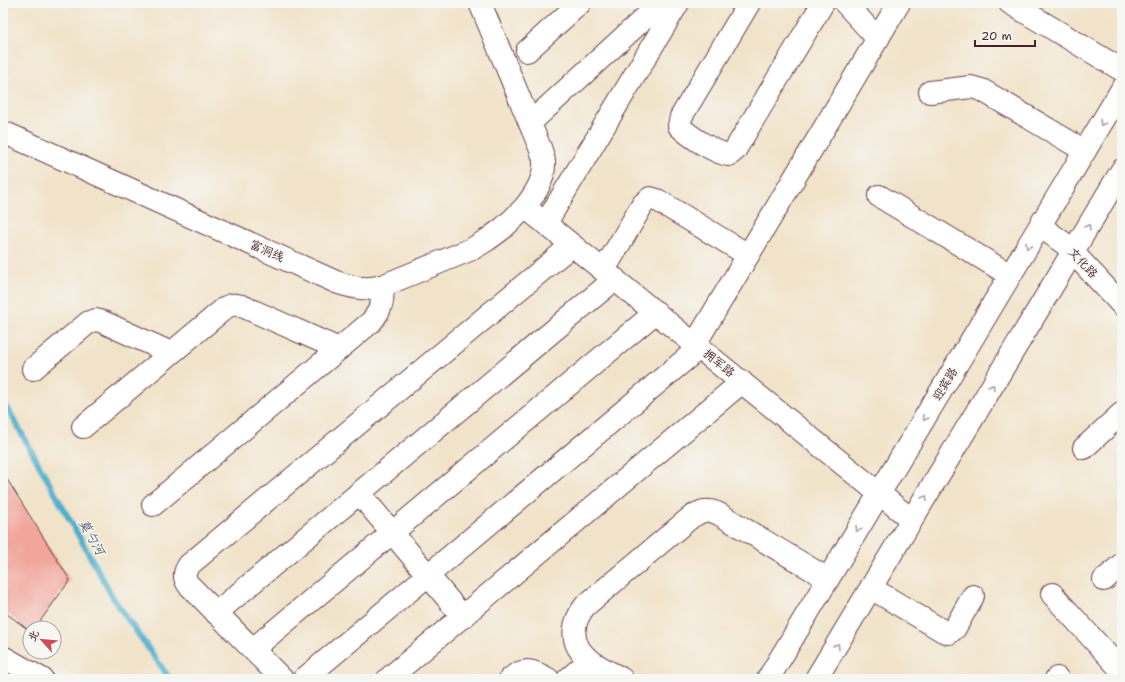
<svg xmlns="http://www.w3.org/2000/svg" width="1125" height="682" font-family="'Shantell Sans','LXGW WenKai TC',sans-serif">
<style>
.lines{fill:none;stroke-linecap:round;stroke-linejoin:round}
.stream{stroke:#4dafcc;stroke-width:6}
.building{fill:#f2a59b}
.minor-casing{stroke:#633c43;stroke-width:24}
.major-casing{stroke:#633c43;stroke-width:24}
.minor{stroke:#fff;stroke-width:22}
.major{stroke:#fff;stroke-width:22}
.oneway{stroke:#ae9aa0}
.labels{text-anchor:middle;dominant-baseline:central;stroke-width:3;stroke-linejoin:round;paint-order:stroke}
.street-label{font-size:12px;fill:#4a1f2b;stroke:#f6f6f2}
.water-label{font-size:13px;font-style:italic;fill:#4b596b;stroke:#f6f6f2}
</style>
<rect width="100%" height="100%" fill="#f6f6f2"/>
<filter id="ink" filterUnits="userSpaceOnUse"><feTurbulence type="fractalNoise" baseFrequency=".025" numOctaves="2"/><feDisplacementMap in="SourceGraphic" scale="8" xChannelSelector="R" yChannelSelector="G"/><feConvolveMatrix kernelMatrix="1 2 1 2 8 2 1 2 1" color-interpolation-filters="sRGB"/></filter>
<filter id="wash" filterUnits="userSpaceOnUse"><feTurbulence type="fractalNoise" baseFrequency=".012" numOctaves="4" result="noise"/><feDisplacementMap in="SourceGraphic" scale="16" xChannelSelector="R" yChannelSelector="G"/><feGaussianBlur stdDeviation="0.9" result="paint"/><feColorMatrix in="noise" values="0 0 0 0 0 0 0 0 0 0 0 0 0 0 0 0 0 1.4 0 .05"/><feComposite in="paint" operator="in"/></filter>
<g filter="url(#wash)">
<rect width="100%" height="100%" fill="#f1e3c9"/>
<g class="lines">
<path class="stream" d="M3,400l112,201 55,78"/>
</g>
<g id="blocks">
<path class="building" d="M3,473l67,107 -35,48h-5v3l-27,-20z"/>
</g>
</g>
<g filter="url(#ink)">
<use href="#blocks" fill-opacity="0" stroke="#633c43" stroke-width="1"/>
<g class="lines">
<g class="minor-casing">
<g id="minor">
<path d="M480,3l61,147c1,4 3,8 3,12 1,17 -9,32 -19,45"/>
<path d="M749,3l-68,114 -2,9c10,10 36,27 50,29l6,-5 88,-147"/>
<path d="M845,3l33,36"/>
<path d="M1010,3l112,67"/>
<path d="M527,51l53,-48"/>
<path d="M930,92l41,-5 11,3 103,61"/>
<path d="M530,123l131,-120"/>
<path d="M879,196l131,79"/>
<path d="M546,223l132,-220"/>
<path d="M604,270l39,-66 7,-6 7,2 91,55"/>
<path d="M695,344l204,-341"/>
<path d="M33,369l56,-47 7,-2 7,2 68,31"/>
<path d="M83,427l142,-119c6,-4 10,-4 17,-2l97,43"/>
<path d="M1084,448l38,-35"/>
<path d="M359,493l104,124"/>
<path d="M153,505l218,-183c10,-12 13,-20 11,-36"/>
<path d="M1104,580l18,-16"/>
<path d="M871,588l72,43 6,2 6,-5 18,-32"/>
<path d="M1052,594l70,77"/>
<path d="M216,613l399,-334"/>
<path d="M253,649l403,-337"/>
<path d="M282,679l-94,-95c-5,-7 -4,-12 1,-19l383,-320"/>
<path d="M304,679l395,-331"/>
<path d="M388,679l354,-297"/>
<path d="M510,679c14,-12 23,-9 38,0"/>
<path d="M568,679l22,-19"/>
<path d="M622,679c-12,-7 -27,-13 -37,-23 -16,-15 -12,-35 0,-50l105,-88c11,-7 16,-10 29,-4l109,65"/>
<path d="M1056,679l1,-1"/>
</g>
</g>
<g class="major-casing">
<g id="major">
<path d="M3,132l333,150c15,5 30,9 46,4l90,-37 15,-9 15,-11 12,-11 11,-11 387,313"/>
<path d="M1040,226l25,18 57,61"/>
<path d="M3,657l39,22"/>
<path d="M768,679l354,-590"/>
<path d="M816,679l306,-509"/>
</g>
</g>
<use href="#minor" class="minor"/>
<use href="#major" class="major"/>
</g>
<defs><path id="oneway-chevron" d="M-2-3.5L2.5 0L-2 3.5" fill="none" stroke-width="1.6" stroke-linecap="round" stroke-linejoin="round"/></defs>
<g class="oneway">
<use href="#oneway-chevron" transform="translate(1102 123) rotate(121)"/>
<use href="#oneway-chevron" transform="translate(1088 227) rotate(-59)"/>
<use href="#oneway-chevron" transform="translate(1028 246) rotate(121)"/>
<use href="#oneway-chevron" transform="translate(992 387) rotate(-59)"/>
<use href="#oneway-chevron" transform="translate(925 418) rotate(121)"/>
<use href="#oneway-chevron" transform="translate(925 498) rotate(-59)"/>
<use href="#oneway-chevron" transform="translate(858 529) rotate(121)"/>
<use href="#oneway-chevron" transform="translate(837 646) rotate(-59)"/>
</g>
</g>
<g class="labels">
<g class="street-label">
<text transform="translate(267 251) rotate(24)">富洞线</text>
<text transform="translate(1083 263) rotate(47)">文化路</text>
<text transform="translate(719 363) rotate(39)">拥军路</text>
<text transform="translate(945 384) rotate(-59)">迎宾路</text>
</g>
<g class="water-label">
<text transform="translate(92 537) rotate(61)">莫勺河</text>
</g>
</g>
<rect width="1125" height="682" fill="none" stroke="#f6f6f2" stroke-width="16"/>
<g transform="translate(42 640) rotate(297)"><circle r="19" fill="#f6f6f2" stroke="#b1a0a2"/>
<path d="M0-3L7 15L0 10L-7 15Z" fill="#d1495b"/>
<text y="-6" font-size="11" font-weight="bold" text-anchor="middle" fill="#4a1f2b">北</text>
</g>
<path d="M975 40v6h60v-6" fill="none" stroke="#4a1f2b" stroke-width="2"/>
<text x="981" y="40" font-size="12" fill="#4a1f2b" stroke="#f6f6f2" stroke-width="3" paint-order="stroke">20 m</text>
</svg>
